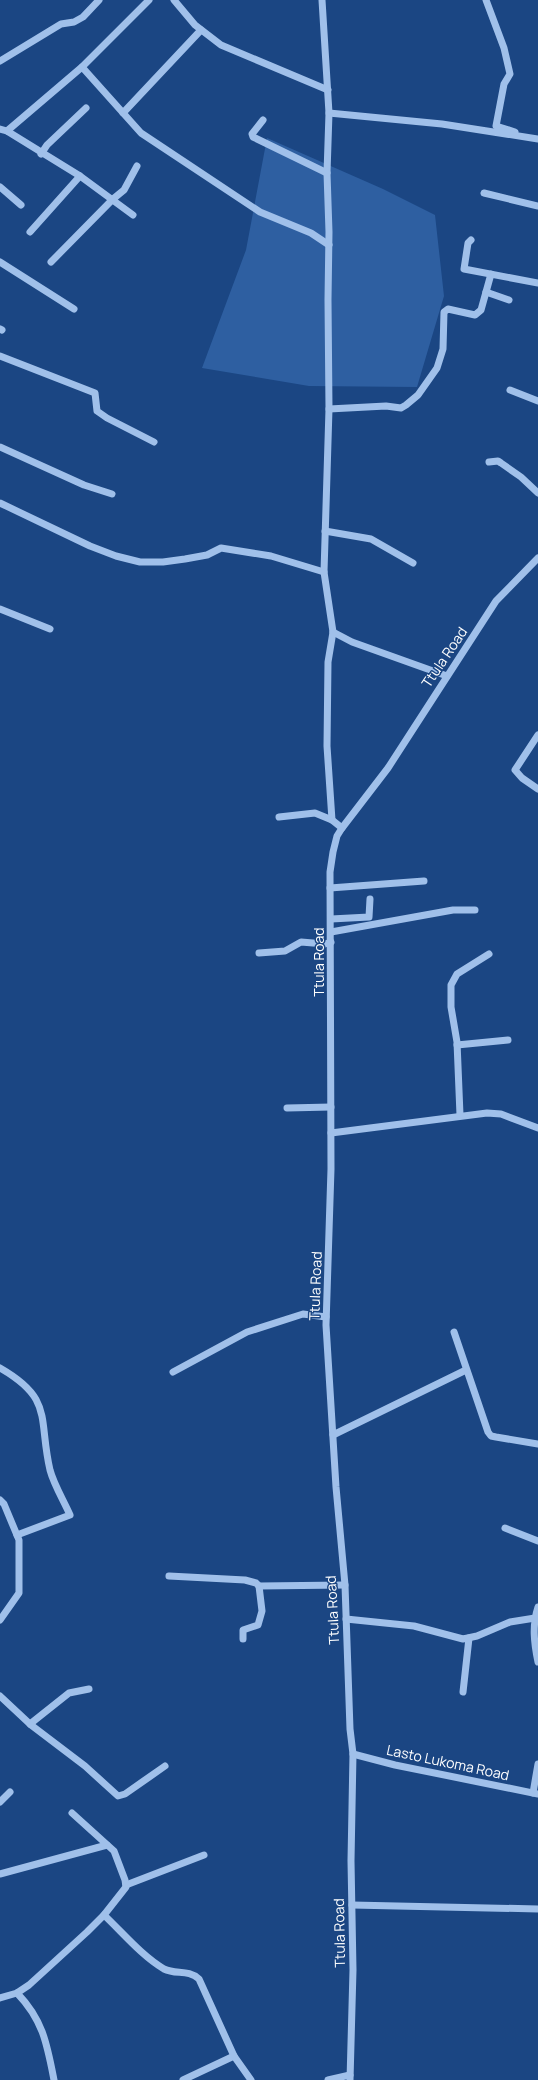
<svg xmlns="http://www.w3.org/2000/svg" width="538" height="2080" font-family="Manrope,sans-serif">
<style>
.green{fill:#2e5fa1}
.lines{fill:none;stroke-linecap:round;stroke-linejoin:round}
.minor{stroke:#a0c0ea;stroke-width:7}
.labels{text-anchor:middle;dominant-baseline:central;stroke-width:3;stroke-linejoin:round;paint-order:stroke}
.street-label{font-size:14px;fill:#fff;stroke:#1b4683}
</style>
<rect width="100%" height="100%" fill="#1b4683"/>
<path class="green" d="M267,138l116,51 52,26 9,81 -27,91 -108,-1 -107,-18 44,-118z"/>
<g class="lines">
<g class="minor">
<path d="M174,0l21,25 26,20 107,45"/>
<path d="M322,0l7,113 -2,60 2,59 -1,68 1,109 -5,163 9,60 -5,30 -1,84 5,74 10,8"/>
<path d="M486,0l18,48 6,26 -6,10 -8,42 19,6"/>
<path d="M0,61l61,-37 13,-2 9,-5 16,-17"/>
<path d="M82,67l59,66 119,79 51,21 18,12"/>
<path d="M123,113l78,-83"/>
<path d="M329,113l113,11 96,15"/>
<path d="M263,120l-11,14 1,3 74,36"/>
<path d="M0,129l7,2 73,45 53,39"/>
<path d="M7,131l75,-64 67,-67"/>
<path d="M41,154l6,-9 39,-37"/>
<path d="M0,187l21,18"/>
<path d="M484,193l54,13"/>
<path d="M30,232l50,-56"/>
<path d="M471,240l-3,3 -4,26 74,14"/>
<path d="M0,262l74,47"/>
<path d="M51,262l62,-63 11,-9 13,-24"/>
<path d="M486,292l23,8"/>
<path d="M0,329l2,1"/>
<path d="M0,356l95,37 2,18 10,7 47,24"/>
<path d="M510,390l28,11"/>
<path d="M329,409l57,-3 15,2 5,-3 12,-10 19,-27 6,-19 1,-37 4,-3 27,6 6,-5 10,-36"/>
<path d="M0,447l84,38 28,9"/>
<path d="M489,462l9,-1 3,2 20,14 17,16"/>
<path d="M0,503l90,43 26,10 24,6h23l22,-3 22,-4 14,-7 50,8 53,16"/>
<path d="M325,531l46,8 42,24"/>
<path d="M0,609l50,20"/>
<path d="M333,632l19,10 95,34"/>
<path d="M538,735l-23,35 7,8 16,11"/>
<path d="M279,817l36,-4 17,7"/>
<path d="M330,888l94,-7"/>
<path d="M331,919l38,-2 1,-18"/>
<path d="M331,932l122,-22h22"/>
<path d="M259,953l26,-2 16,-9 24,2 6,-2"/>
<path d="M457,1045l51,-5"/>
<path d="M287,1108l44,-1"/>
<path d="M460,1115l-3,-73 -6,-35v-22l6,-11 32,-20"/>
<path d="M331,1133l156,-20 14,1 37,14"/>
<path d="M454,1332l34,100 3,4 5,1 42,7"/>
<path d="M0,1368c54,31 38,50 50,102 4,15 14,31 20,45l-53,20"/>
<path d="M173,1372l74,-40 56,-18 23,3"/>
<path d="M333,1435l133,-65"/>
<path d="M0,1500l4,4 15,36v53l-19,27"/>
<path d="M505,1528l33,13"/>
<path d="M169,1576l76,4 11,3 3,3 86,-1"/>
<path d="M538,1607c-6,18 -4,36 0,55"/>
<path d="M346,1619l68,7 49,13 14,-3 33,-14 25,-4"/>
<path d="M243,1639v-9l15,-5 4,-14 -3,-25"/>
<path d="M463,1692l6,-54"/>
<path d="M0,1696l31,29 54,41 33,30 7,-2 40,-28"/>
<path d="M30,1724l39,-31 20,-4"/>
<path d="M353,1754l42,11 143,29"/>
<path d="M533,1793l5,-29"/>
<path d="M0,1802l10,-10"/>
<path d="M0,1874l107,-29"/>
<path d="M126,1885l78,-30"/>
<path d="M352,1905l186,4"/>
<path d="M104,1915c19,18 38,41 60,54 12,6 24,0 35,10l35,77 17,24"/>
<path d="M17,1993c26,27 30,51 37,87"/>
<path d="M0,1998l17,-5 12,-8 58,-53 17,-17 22,-28 -1,-7 -11,-29 -42,-38"/>
<path d="M183,2080l51,-24"/>
<path d="M328,2080l22,-5"/>
<path d="M350,2080l3,-110 -2,-109 2,-107 -3,-25 -5,-144 -9,-98 -10,-162 5,-156 -1,-297 3,-20 4,-16 5,-8 46,-60 108,-167 42,-43"/>
</g>
</g>
<g class="labels">
<g class="street-label">
<text transform="translate(444 657) rotate(-56)">Ttula Road</text>
<text transform="translate(318 962) rotate(-90)">Ttula Road</text>
<text transform="translate(315 1286) rotate(-88)">Ttula Road</text>
<text transform="translate(332 1610) rotate(-93)">Ttula Road</text>
<text transform="translate(448 1762) rotate(12)">Lasto Lukoma Road</text>
<text transform="translate(339 1933) rotate(-91)">Ttula Road</text>
</g>
</g>
</svg>
